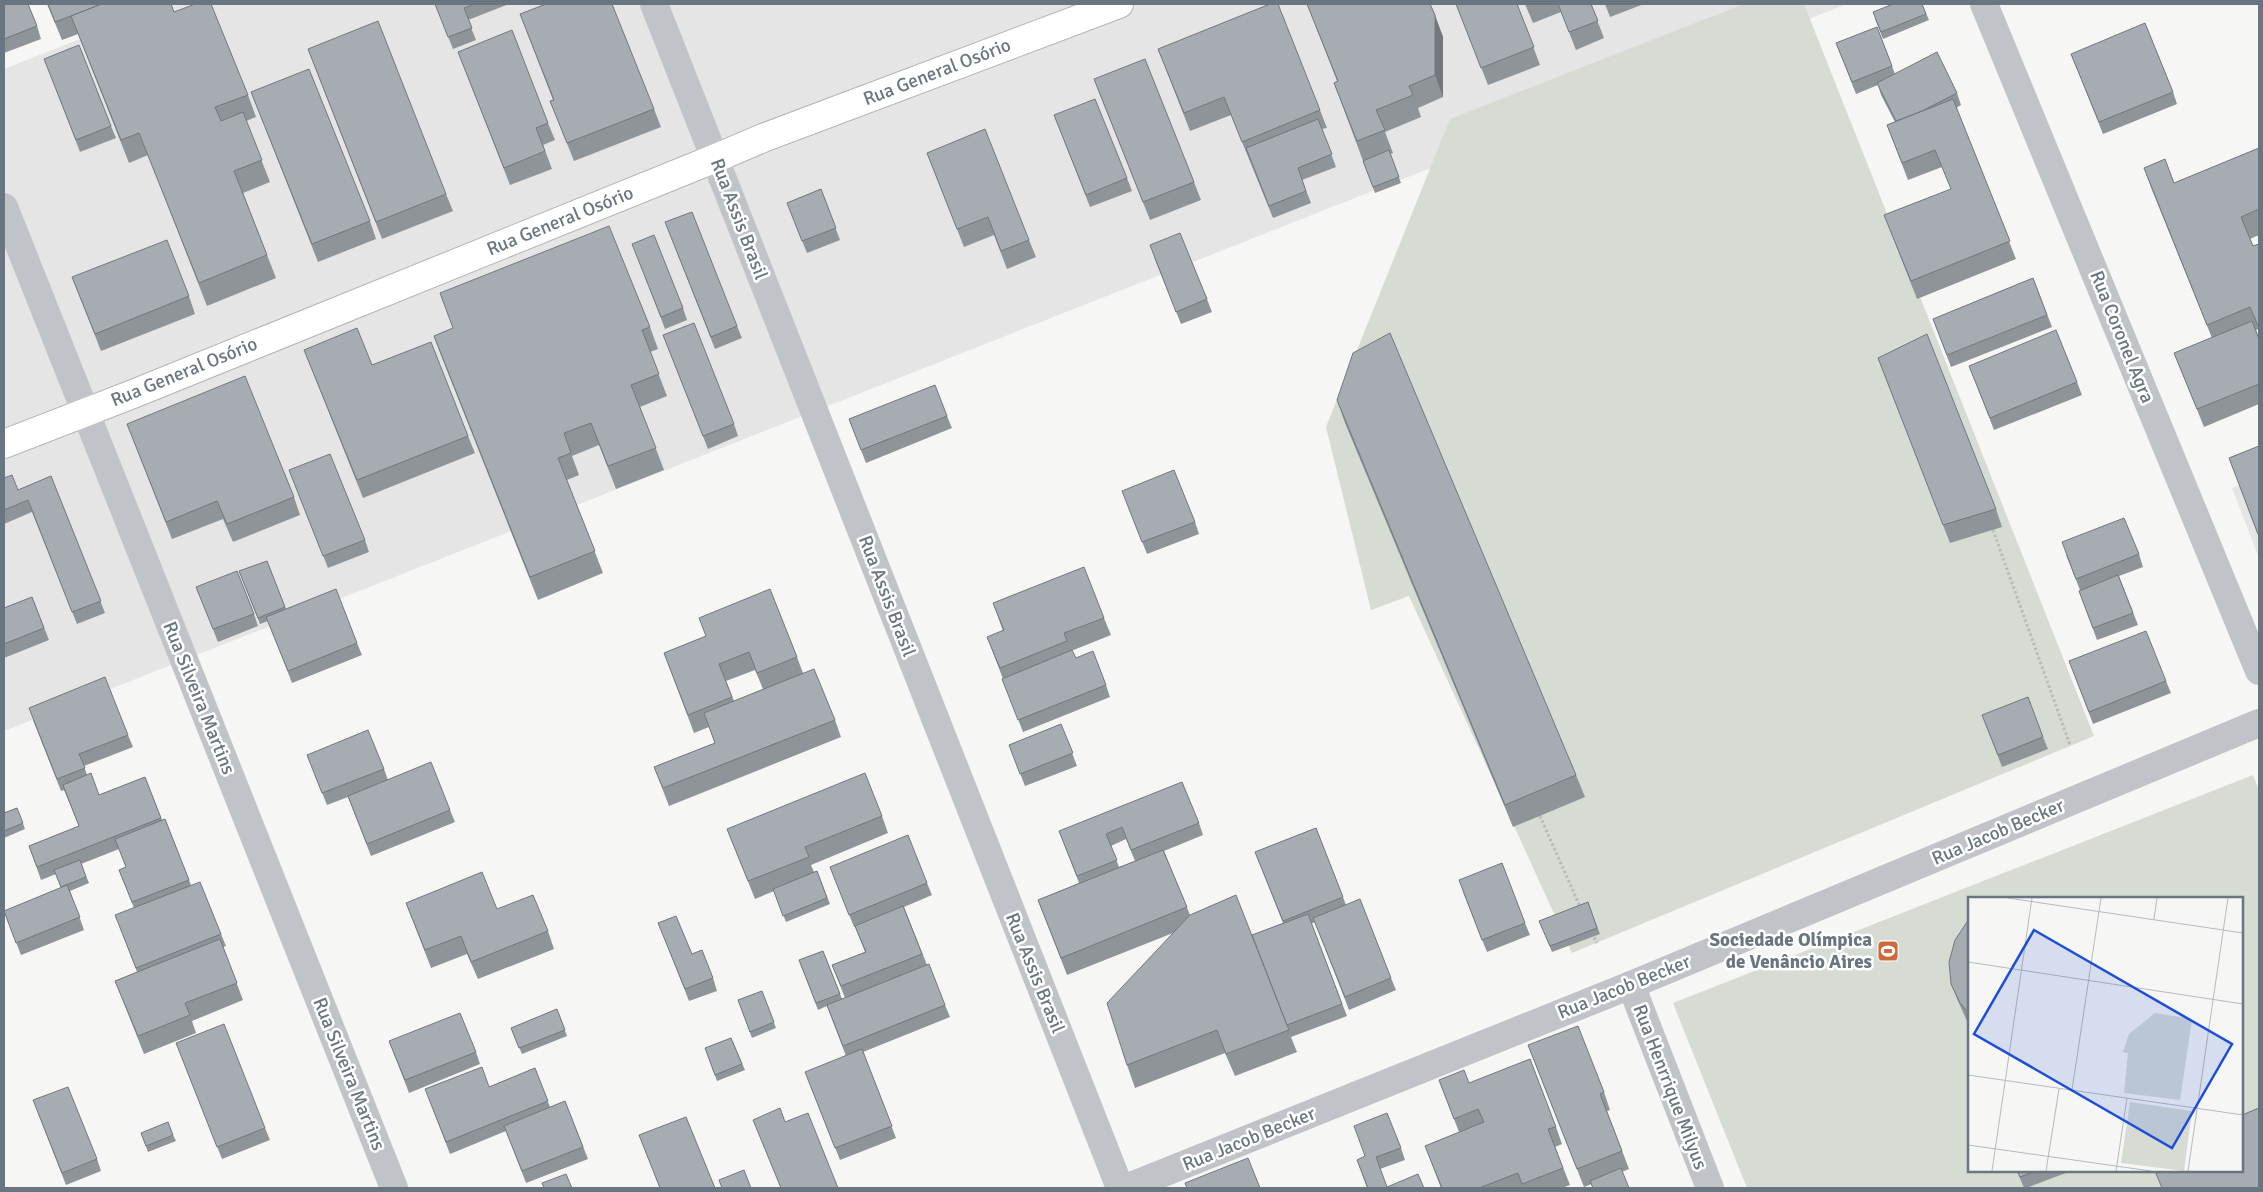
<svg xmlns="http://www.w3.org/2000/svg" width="2263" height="1192" font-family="Signika,sans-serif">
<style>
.built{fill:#e4e5e4}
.green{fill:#d6dbd4;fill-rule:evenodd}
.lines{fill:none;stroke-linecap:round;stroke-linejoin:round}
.secondary-casing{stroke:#b1b5b9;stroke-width:30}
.path{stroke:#b8bbbd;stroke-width:3;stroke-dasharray:2.5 2.5;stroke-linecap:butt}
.minor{stroke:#c0c3c7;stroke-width:28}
.tertiary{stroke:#c0c3c7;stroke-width:28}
.secondary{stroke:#fff;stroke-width:28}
.wall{fill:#8f9499;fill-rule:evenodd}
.shaded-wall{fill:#74787d}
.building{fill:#a6acb2;stroke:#74787d}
.labels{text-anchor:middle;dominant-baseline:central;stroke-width:5;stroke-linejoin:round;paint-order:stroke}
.street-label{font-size:19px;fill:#697581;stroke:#fff}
.poi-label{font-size:19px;font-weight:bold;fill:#697581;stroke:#fff;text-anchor:end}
.inset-road{fill:none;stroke:#b6babf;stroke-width:1}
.view{fill:#1d4ed8;fill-opacity:0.15;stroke:#1d4ed8;stroke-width:2.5}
.inset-edge{fill:none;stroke:#697581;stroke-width:2.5}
</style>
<rect width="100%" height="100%" fill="#f6f6f4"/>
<g class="built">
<path d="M169,4h1678l-1843,727v-662z"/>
<path d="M2259,477v81l-27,-70z"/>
</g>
<g class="green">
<path d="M1744,4h60l290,732 -522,217 -163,-357 -38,14 -45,-183 124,-308z"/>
<path d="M2253,775l6,15v398h-512l-74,-185zM1969,898h273v273h-273z"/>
</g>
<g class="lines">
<g class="secondary-casing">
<path id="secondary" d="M4,444l129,-50 583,-236 47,-20 356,-134"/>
</g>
<g class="path">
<path d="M1993,530l77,215"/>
<path d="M1540,816l41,93"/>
<path d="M1592,933l5,10"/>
</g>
<g class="minor">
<path d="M654,4l466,1184"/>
<path d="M4,207l390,981"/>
<path d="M1631,985l79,203"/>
<path d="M1126,1188l505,-203 628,-262"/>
</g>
<path class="tertiary" d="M1984,4l275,667"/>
<use href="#secondary" class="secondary"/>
</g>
<g class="wall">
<path d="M4,4l33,22 4,13 -37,14z"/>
<path d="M47,4h124l3,8 74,83 8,22 -10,4 24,61 -27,11 33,85 -69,28 -59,-151 -19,8 -51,-129 -16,6z"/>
<path d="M435,4h74l-41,16 8,20 -23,9z"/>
<path d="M1307,4h123l13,33v60l-25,11 3,9 -36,15 8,21 -3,1 11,29 -26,10 -41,-110 3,-2z"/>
<path d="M1456,4h61l23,61 -52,20z"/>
<path d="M1525,4h66l13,34 -28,12 -15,-38 -28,11z"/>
<path d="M1605,4h39l-34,13z"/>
<path d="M1922,4l7,16 -46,19 -8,-20z"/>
<path d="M520,14l134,95 7,18 -87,34 -24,-60 3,-1z"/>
<path d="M1877,27l18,47 62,19 4,12 -5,3 60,151 -99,40 -33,-84 67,-26 -9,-22 -34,13 -21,-55 8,-3 -14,-27 -3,-10 -22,9 -20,-51z"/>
<path d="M308,49l138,145 7,17 -71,28z"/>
<path d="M1158,49l162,61 7,18 -5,1 14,38 -34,13 9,23 -38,15 -42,-103 -41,16z"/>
<path d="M458,52l90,71 7,17 -12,5 9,24 -42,16z"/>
<path d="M2071,54l102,38 4,12 -74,30z"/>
<path d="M49,71l62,55 5,12 -36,14z"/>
<path d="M1094,79l100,103 7,18 -51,20z"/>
<path d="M251,92l119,129 6,18 -58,23z"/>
<path d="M1054,115l73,63 5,13 -42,16z"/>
<path d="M2259,148v87l-9,4 3,7 6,-2v87v-2l-3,1 3,9v65l-55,23 -30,-74 38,-15 -60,-148 -8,-22 30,15z"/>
<path d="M927,153l102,87 7,17 -29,12 -13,-34 -30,12z"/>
<path d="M821,189l19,51 -33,13 -20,-50z"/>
<path d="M665,222l72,104 5,12 -27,11z"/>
<path d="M637,256l46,52 4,12 -22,9z"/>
<path d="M1154,257l53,42 5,13 -31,12z"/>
<path d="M72,277l117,19 6,18 -94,37z"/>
<path d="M2033,278l19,49 -101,40 -18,-48z"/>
<path d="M440,293l210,34 8,22 -8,3 17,44 -27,11 24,63 -48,19 -17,-44 -27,11 7,19 -12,5 36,93 -65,27 -96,-242 -8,-22 19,-8z"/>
<path d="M663,335l71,89 4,12 -30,13z"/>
<path d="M304,350l68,15 96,71 7,17 -112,45z"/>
<path d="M1878,358l118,151 6,18 -52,16z"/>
<path d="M1969,366l108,16 5,13 -88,35z"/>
<path d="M1337,400l239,375 9,22 -72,30 -168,-404z"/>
<path d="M947,416l5,12 -86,35 -17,-44z"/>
<path d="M127,424l167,73 6,18 -67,27 -10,-23 -51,20z"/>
<path d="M2259,446v92l-30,-80z"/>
<path d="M289,470l76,70 4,12 -41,16z"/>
<path d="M51,476l54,137 -28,11 -45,-112 -28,12v-46l14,12z"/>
<path d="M1122,491l73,31 4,12 -52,20z"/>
<path d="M2139,554l4,13 -24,9 19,49 -41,15 -18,-49 1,-1 -14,-35z"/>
<path d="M267,561l19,48 71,34 5,12 -70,28 -24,-62 -8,3 -21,-53z"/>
<path d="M196,587l58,27 4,12 -40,16z"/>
<path d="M32,597l17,43 -45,18v-50z"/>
<path d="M993,603l111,15 7,17 -40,16 5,7 30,27 4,12 -87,35 -16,-41 -5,-12h1l-16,-42 16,-6z"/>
<path d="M706,636l91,21 6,16 32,47 6,17 -172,69 -15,-39 61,-24 -6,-16 -15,6 -30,-80zM755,670l8,19 -29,12 -8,-20z"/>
<path d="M2069,661l97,20 5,12 -78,31z"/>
<path d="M1982,715l61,22 5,12 -46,18z"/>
<path d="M33,720l95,15 5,12 -49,19 3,9 12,20 46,-18 17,43 3,-1 26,66 30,49 5,12 -3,1 20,53 -51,21 4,12 -52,21 -29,-73 22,-9 -17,-45 14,-19 -15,-38 7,-3 -7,-18 -38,15 8,19 -19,8 14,39 -63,25 -17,-44 57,-23 -5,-14 -15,6 -12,-34 50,-20 -15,-36 -3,1z"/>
<path d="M1061,724l16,42 -52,20 -16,-41z"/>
<path d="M307,755l77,14 4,11 62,30 5,12 -84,34 -23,-59 -21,8z"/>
<path d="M17,808l8,21 -21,9v-25z"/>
<path d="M882,816l6,17 -77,32 3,7 3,-1 13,33 -44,18 -12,-31 -19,8 -28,-70z"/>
<path d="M1199,823l4,12 -39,16 26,64 62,20 31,-12 -28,-71 61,-24 30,77 45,73 5,12 -47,20 -34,-88 -4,2 36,92 -56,21 6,15 -62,24 -10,-23 -90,35 -8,-23 46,-132 -106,42 -29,-75 41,-17 -20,-52zM1126,839l9,22 -16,6 -8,-21z"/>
<path d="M830,867l97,16 5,12 -28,12 23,58 18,40 5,12 -87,35 33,86 -56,22 -30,-76 36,-28 -19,-50 -9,4 -19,-50 24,-9 19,48 3,-1 -13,-33 33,-13 -10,-25h-1z"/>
<path d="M1463,892l62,31 5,12 -43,17z"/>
<path d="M1588,902l12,32 -48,18 -13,-31z"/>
<path d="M406,903l142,28 6,18 -76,30 -11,-25 -36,14z"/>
<path d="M1969,920v104l-2,-3 -9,-20 -7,-17z"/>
<path d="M663,935l29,19 21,24 4,13 -28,10z"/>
<path d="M762,991l14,37 -24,10 -14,-38z"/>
<path d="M557,1009l10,27 -45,18 -11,-26z"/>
<path d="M731,1038l14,32 -28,11 -12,-33z"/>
<path d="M389,1041l87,11 4,12 -71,29z"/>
<path d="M176,1043l89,85 5,12 -48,19z"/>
<path d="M1528,1045l76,47 6,18 -3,1 22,58 -45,18z"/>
<path d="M535,1068l15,39 15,-6 23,58 -62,24 -20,-52 -56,23 -20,-52 59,-15z"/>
<path d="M1439,1080l30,3 87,44 6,17 -7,3 15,38 -8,3h-121l-16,-42 34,-14z"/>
<path d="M38,1113l59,46 4,12 -35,14z"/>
<path d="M141,1133l32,2 3,6 -28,11z"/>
<path d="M639,1135l76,53h-55z"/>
<path d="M1401,1148l4,12 -25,9 7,18 37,1h-57l-10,-28z"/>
<path d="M2017,1171h54l-45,17h-2z"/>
</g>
<path class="shaded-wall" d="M1435,15l8,22v60l-8,-22z"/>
<g class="building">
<path d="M4,4h24l9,22 -33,13z"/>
<path d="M48,4h54l-47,18z"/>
<path d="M102,4h69l3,8 21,-8h16l37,91 -33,12 6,14 22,-9 19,48 -28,11 33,84 -68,28 -60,-150 -18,7 -50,-124z"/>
<path d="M435,4h39l-10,4 8,20 -24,9z"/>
<path d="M546,4h66l42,105 -87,34 -17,-42 4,-1 -34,-86z"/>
<path d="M1270,4h8l42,106 -78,32 -18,-45 -40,16 -26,-64z"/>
<path d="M1307,4h123l5,11v60l-26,11 4,9 -37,15 9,20 -28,11 -23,-58 4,-2z"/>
<path d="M1456,4h61l17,43 -53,21z"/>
<path d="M1558,4h33l7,17 -29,11z"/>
<path d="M1893,4h29l4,10 -45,18 -8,-20z"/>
<path d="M378,21l68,173 -70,28 -68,-173z"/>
<path d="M2145,23l28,69 -74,30 -28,-68z"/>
<path d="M1877,27l15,39 -40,16 -16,-39z"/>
<path d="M512,30l36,93 -12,5 9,23 -41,17 -46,-116z"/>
<path d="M79,45l32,81 -35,14 -32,-81z"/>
<path d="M1937,52l20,41 -35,18 -26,10 -19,-38z"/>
<path d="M1145,59l49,123 -51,20 -49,-123z"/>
<path d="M309,69l61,152 -58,23 -61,-152z"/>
<path d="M1095,99l32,79 -41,17 -32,-80z"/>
<path d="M1953,99l57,142 -99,40 -27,-66 67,-26 -16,-39 -33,13 -15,-38z"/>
<path d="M1318,119l14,35 -34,14 8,23 -37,15 -23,-58z"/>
<path d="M985,129l44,111 -28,11 -13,-34 -31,12 -30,-76z"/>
<path d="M2259,148v61l-18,8 12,29 6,-2v84l-9,-21 -43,18 -63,-157 21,-9 9,24z"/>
<path d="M1389,150l10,27 -26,10 -10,-26z"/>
<path d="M821,189l15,39 -34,13 -15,-38z"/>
<path d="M692,212l45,114 -26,11 -46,-115z"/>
<path d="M609,226l41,101 -8,3 17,44 -28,11 25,63 -48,18 -17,-43 -27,10 7,20 -13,5 37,93 -65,26 -96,-241 19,-8 -13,-35z"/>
<path d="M1180,233l27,66 -31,13 -26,-67z"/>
<path d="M654,235l29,73 -22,9 -29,-73z"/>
<path d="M167,240l22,56 -94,38 -23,-57z"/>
<path d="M2033,278l14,37 -100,40 -14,-36z"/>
<path d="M2252,321l7,18v45l-62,25 -23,-56z"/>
<path d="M694,323l40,101 -31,12 -40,-101z"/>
<path d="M357,328l15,37 59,-23 37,94 -111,44 -53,-130z"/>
<path d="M2056,330l21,52 -87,36 -21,-52z"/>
<path d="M1390,333l186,442 -71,30 -168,-405 16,-47z"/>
<path d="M1927,334l69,175 -53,16 -65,-167z"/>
<path d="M245,376l49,121 -67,27 -10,-23 -51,21 -39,-98z"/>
<path d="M935,385l12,31 -86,34 -12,-31z"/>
<path d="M2259,446v87l-1,1 -29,-76z"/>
<path d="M330,454l35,86 -42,16 -34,-86z"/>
<path d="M1174,470l21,52 -53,20 -20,-51z"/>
<path d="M12,475l6,15 33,-14 50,125 -29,11 -44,-112 -24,10v-32z"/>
<path d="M2124,518l15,36 -63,25 -14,-37z"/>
<path d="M267,561l18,46 -27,11 -19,-47z"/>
<path d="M1084,567l20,51 -40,15 3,8 -67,27 -13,-31 17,-7 -11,-27z"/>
<path d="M237,571l17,43 -41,15 -17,-42z"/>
<path d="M2118,575l15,38 -40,15 -14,-37z"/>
<path d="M336,589l21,54 -69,28 -22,-54z"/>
<path d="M770,589l27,68 -40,16 -8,-21 -30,12 13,33 -44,18 -24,-62 42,-17 -7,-18z"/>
<path d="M32,597l12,31 -40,16v-36z"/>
<path d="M2146,631l20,50 -77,31 -20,-51z"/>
<path d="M1072,650l4,8 17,-7 13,34 -88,35 -16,-41z"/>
<path d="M814,669l21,51 -172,68 -9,-21 61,-24 -11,-30z"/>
<path d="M105,677l23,58 -49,19 6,14 -28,11 -28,-71z"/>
<path d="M2028,697l15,40 -45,18 -16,-40z"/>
<path d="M1061,724l12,29 -53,21 -11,-29z"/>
<path d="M368,730l16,39 -62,24 -15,-38z"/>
<path d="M431,762l19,48 -83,34 -19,-48z"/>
<path d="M91,773l8,22 46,-18 16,41 -124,49 -8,-21 50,-20 -16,-41z"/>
<path d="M865,773l17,43 -77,31 4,10 -61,24 -21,-52z"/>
<path d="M1182,782l17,41 -68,27 -9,-23 -16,7 11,26 -40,16 -18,-45z"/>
<path d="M17,808l6,15 -19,8v-18z"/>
<path d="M165,819l24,61 -57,22 -13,-32 7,-3 -11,-28z"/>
<path d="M1316,828l27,69 -60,24 -28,-69z"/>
<path d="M908,835l19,48 -78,32 -19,-48z"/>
<path d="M1163,850l24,57 -126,51 -23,-58z"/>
<path d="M80,860l6,17 -25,10 -7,-17z"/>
<path d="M1502,863l23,60 -43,17 -23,-60z"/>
<path d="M817,871l10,27 -44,18 -10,-27z"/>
<path d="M482,872l15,37 36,-14 15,36 -77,31 -10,-26 -36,14 -19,-47z"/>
<path d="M200,882l21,52 -85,34 -21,-53z"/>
<path d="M67,885l13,32 -64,26 -12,-32z"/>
<path d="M1236,895l53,135 -63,24 -9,-24 -90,35 -20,-62 83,-88z"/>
<path d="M1360,899l31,79 -46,19 -32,-79z"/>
<path d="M1588,902l9,26 -47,18 -11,-25z"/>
<path d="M903,906l19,48 -81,32 -9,-21 34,-13 -11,-26z"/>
<path d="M1308,914l34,90 -55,21 -35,-90z"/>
<path d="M676,916l16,38 10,-4 11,28 -28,11 -27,-66z"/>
<path d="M1969,920v93l-9,-10 -9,-19 -2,-22 6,-22 12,-18z"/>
<path d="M220,939l17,44 -52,20 5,12 -52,21 -23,-55z"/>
<path d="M823,951l17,43 -24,9 -17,-43z"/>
<path d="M929,964l16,41 -102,41 -16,-41z"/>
<path d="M762,991l12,31 -24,10 -12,-32z"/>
<path d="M557,1009l8,21 -46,18 -8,-20z"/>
<path d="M460,1013l16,39 -71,28 -16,-39z"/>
<path d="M224,1024l41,104 -48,19 -41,-104z"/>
<path d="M1578,1026l26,66 -4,2 22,57 -45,18 -49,-124z"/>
<path d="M731,1038l11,26 -27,11 -10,-27z"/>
<path d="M862,1049l30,77 -57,22 -30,-76z"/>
<path d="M1530,1059l26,68 -8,2 15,39 -41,16 -4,-11 -39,15h-37l-17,-42 59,-24 -6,-13 -24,10 -15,-39 25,-10 5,13z"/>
<path d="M482,1067l7,20 46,-19 13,33 -102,41 -21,-53z"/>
<path d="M68,1087l29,72 -35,14 -29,-73z"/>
<path d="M565,1101l18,46 -61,24 -18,-45z"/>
<path d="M780,1108l5,14 23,-9 30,75h-57l-28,-68z"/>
<path d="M2259,1108v80h-97l-7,-17h87v-56z"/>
<path d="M1387,1113l14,35 -25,9 11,30 31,-13 6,14h-56l-11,-28 8,-4 -11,-30z"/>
<path d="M686,1117l29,71h-55l-21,-53z"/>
<path d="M168,1122l5,13 -27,11 -5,-13z"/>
<path d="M1248,1158l12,30h-73l-2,-5z"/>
<path d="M1621,1168l8,20h-36l-3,-7z"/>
<path d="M744,1170l7,18h-29l-3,-8z"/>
<path d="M2017,1171h19l-16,6z"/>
<path d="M566,1174l6,14h-28l-2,-5z"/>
</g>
<defs>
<g id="stadium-square" transform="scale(1.125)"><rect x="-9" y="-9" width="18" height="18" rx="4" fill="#cd693d" stroke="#fff"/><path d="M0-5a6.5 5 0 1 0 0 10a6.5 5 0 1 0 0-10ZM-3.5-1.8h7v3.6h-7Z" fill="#fff"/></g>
</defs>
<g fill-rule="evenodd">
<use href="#stadium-square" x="1888" y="951"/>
</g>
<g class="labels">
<g class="street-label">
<text transform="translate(937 72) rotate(-21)">Rua General Osório</text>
<text transform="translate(739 219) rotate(69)">Rua Assis Brasil</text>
<text transform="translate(560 221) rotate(-22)">Rua General Osório</text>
<text transform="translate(2122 337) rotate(68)">Rua Coronel Agra</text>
<text transform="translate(184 372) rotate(-22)">Rua General Osório</text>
<text transform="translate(887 596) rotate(69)">Rua Assis Brasil</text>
<text transform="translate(199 698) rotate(68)">Rua Silveira Martins</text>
<text transform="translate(1998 832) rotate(-23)">Rua Jacob Becker</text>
<text transform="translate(1035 973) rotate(68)">Rua Assis Brasil</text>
<text transform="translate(1624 987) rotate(-22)">Rua Jacob Becker</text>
<text transform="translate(349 1074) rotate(68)">Rua Silveira Martins</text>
<text transform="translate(1670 1087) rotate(69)">Rua Henrrique Milyus</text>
<text transform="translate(1249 1139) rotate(-22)">Rua Jacob Becker</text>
</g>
<g class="poi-label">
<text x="1872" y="940">Sociedade Olímpica<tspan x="1872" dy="22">de Venâncio Aires</tspan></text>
</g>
</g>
<g transform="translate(1968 897)">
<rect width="275" height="275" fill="#f6f6f4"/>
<path d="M187,116l37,6 -12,81 -56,-7 4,-40 -5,-1 6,-18zM162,205l62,9 -8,60 -63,-8z" fill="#d6dbd4"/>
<path class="inset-road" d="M40,1l235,35M186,22l3,-21M0,65l275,42M0,178l275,40M104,193l29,-192M0,248l183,26M24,274l40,-273M78,274l13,-82M148,274l11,-73M220,274l40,-273"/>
<path class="view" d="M66,33l198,114 -60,104 -198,-114z"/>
<rect width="275" height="275" class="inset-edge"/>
</g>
<rect width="2263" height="1192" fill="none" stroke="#697581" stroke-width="10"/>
</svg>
